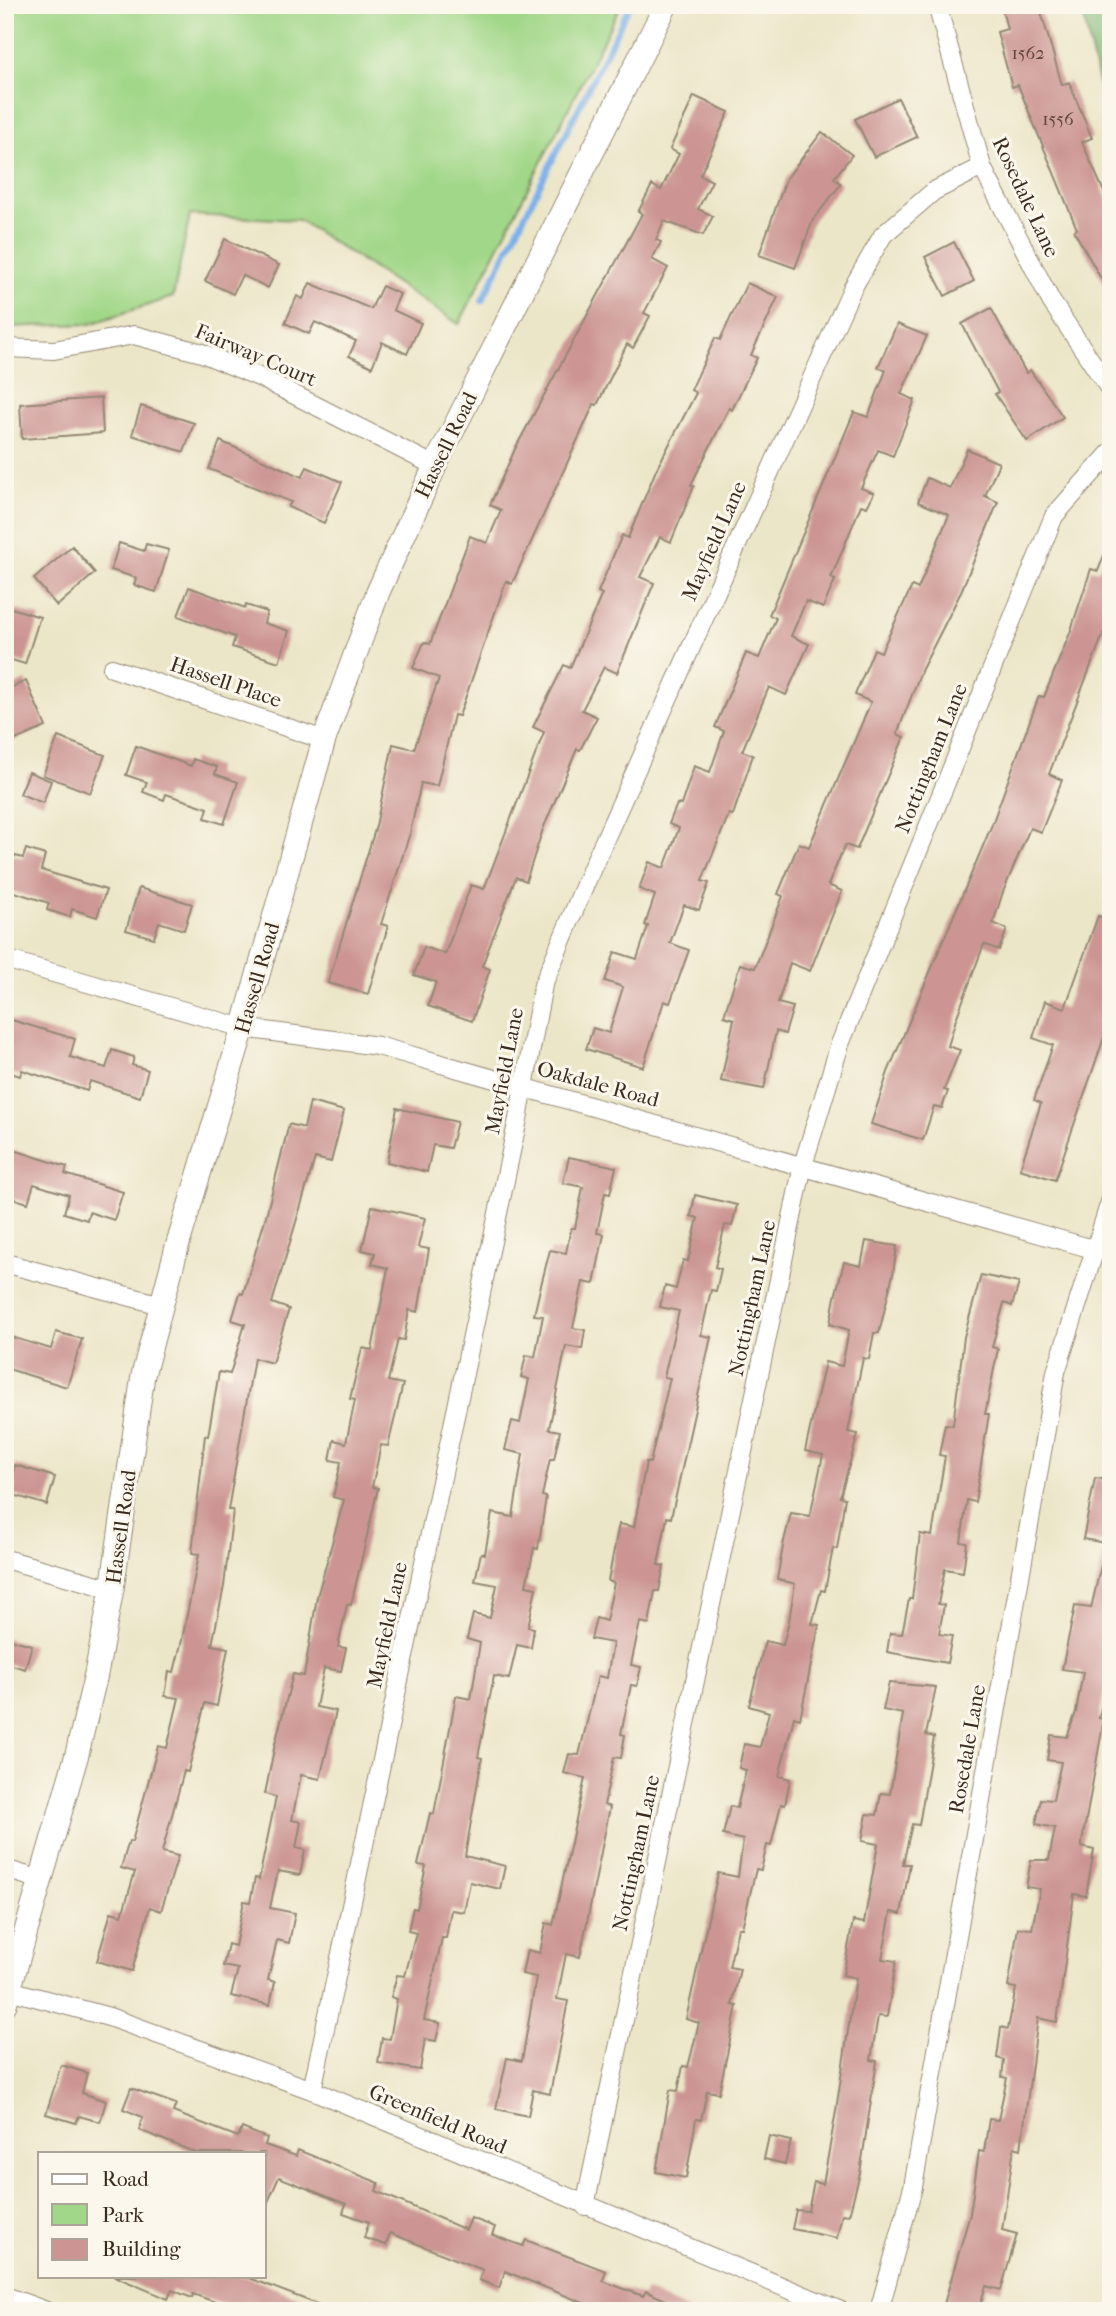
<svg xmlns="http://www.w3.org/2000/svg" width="1116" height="2316" font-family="'IM FELL French Canon',serif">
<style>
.green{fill:#a1d788;stroke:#6e8053;stroke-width:2}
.forest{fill:#80b874;stroke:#5e7149;stroke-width:2}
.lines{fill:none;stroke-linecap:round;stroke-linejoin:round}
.stream{stroke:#7cb0e9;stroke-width:6}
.building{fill:#cc9593}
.minor-casing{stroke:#948874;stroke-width:20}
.tertiary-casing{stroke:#948874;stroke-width:25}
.minor{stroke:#fff;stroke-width:18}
.tertiary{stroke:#fff;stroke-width:23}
.labels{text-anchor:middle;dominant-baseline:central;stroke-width:6;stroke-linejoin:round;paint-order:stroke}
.number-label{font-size:18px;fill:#5f453b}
.street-label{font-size:21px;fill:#3b2a1e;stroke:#fbf7ec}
</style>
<rect width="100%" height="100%" fill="#fbf7ec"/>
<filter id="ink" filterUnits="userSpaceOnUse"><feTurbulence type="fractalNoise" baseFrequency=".0143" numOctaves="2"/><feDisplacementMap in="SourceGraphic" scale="14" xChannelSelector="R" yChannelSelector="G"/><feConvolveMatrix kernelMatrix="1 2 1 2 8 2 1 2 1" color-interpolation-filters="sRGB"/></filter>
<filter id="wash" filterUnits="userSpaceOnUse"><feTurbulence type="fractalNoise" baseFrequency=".00686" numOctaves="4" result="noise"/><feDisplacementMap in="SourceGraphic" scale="28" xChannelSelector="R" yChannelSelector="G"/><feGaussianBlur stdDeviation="1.57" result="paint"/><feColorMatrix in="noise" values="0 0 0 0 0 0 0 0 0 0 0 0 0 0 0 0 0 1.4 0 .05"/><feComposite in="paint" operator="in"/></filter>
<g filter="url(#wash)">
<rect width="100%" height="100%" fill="#ece6c9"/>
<path class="green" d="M5,5h616l-162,319 -160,-104 -109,-5 -17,82 -83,27 -85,3z"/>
<path class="forest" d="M1081,5h30v106l-13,-29z"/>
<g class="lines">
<path class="stream" d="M482,301l148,-296"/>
</g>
<g id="blocks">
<g class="building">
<path d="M1001,5h38l23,80 7,-3 23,56 -10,4 29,66v88l-37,-65 3,-2 -59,-144 -6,2 -15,-55 10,-3z"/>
<path d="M694,96l35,16 -29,63 12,6 -14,28 15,7 -10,19 -39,-14 -8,19 5,2 -9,17 16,9 -24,45 6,3 -17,32 -6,-4 -30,61 -3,-1 -82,180 -6,-3 -47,135 -5,-1 -17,71 -16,-3 -11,50 -29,91 7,2 -20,68 -40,-11 48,-157 17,-82 21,5 25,-71 -26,-10 11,-26 6,2 40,-108 17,7 14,-33 -11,-5 26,-58 126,-233 -4,-2 14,-27 9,5 18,-36 -9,-5z"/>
<path d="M898,98l19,39 -43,20 -19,-38z"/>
<path d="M822,132l30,23 -18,23 7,6 -28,36 -18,48 -36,-13 27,-76z"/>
<path d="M225,239l54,26 -11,23 -26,-13 -9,19 -28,-13z"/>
<path d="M954,242l20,39 -29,15 -20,-39z"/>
<path d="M310,283l61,26 11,-23 18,8 -7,16 28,13 -14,31 -25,-12 -10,25 -23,-11 7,-15 -41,-19 -6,12 -24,-11 12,-27 6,3z"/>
<path d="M747,283l31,14 -27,58 6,3 -25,52 -3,-2 -38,77 3,1 -23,56 -11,-5 -20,40 14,6 -37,90 -13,-6 -22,43 15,7 -17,33 -3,-1 -34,80 -17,52 -10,-4 -34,89 8,3 -18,52 -44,-15 8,-24 -22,-7 10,-28 21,7 26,-69 13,4 60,-157 -11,-5 31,-62 6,3 32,-74 -4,-2 24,-57 6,3 28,-68 40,-77 -5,-3 24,-52 5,2z"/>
<path d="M991,308l35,65 4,-3 33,47 -36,24 -32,-47 3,-2 -36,-68z"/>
<path d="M897,324l30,12 -26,58 14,6 -22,56 -15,-6 -17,38 13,5 -7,14 -6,-2 -30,73 4,2 -12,28 -17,-7 -15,35 18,8 -23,51 -17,-8 -27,64 11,4 -20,60 -4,-1 -27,67 7,2 -10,27 -15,-5 -14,38 19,7 -19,53 -6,-2 -21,66 -57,-18 7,-21 16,5 14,-46 -18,-6 10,-29 22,7 11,-33 -3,-1 10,-30 -16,-6 10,-27 15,6 15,-40 -10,-4 8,-20 4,1 13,-39 16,6 14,-41 -9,-4 31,-74 13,5 17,-40 -7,-3 85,-203 14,5 18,-47 -8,-3z"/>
<path d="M101,398l2,35 -81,6 -2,-35z"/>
<path d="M141,406l53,17 -10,29 -52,-17z"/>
<path d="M220,441l82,36 5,-10 35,15 -18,41 -36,-16 3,-5 -82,-33z"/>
<path d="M967,449l32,14 -14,33 13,6 -38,92 -38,75 -25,65 7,3 -47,112 -12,-4 -17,40 14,6 -32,80 -20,-8 -12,40 15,4 -8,27 -9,-3 -12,58 -43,-8 13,-62 -10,-3 16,-52 15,4 28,-72 -5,-2 21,-51 10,4 62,-145 -16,-7 19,-46 7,3 31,-66 6,3 31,-74 -31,-13 9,-24 23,10z"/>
<path d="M1109,542l2,92 -7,-2 -55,142 13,6 -21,52 -11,-4 -27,64 -10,31 14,6 -8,21 -15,-6 -28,75 -8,27 12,4 -16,40 4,1 -6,17 -8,-2 -11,34 -52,-16 17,-52 103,-245 48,-131 5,1 26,-64 21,-64 7,2z"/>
<path d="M119,543l25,8 2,-7 23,6 -13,42 -22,-7 2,-7 -25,-8z"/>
<path d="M72,546l23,27 -38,33 -23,-27z"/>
<path d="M189,587l56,21 1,-3 21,7 -3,11 25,8 -10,31 -47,-15 3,-10 -57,-21z"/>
<path d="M5,606l35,11 -15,47 -20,-6z"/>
<path d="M26,681l20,46 -33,14 -8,-18v-33z"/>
<path d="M58,737l47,18 -15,38 -47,-18z"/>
<path d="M136,746l55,20 2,-7 24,8 -2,7 23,8 -14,42 -19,-6 3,-10 -42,-14 -2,6 -21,-8 4,-10 -21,-7z"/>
<path d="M29,772l22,9 -8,22 -23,-9z"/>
<path d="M26,849l19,6 -4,15 65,20 -9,27 -25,-8 -2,8 -23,-7 2,-7 -44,-14v-36l18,5z"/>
<path d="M139,888l53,16 -8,26 -25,-8 -5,16 -28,-8z"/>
<path d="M1098,916l13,4v97l-56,163 -35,-11 21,-66 -7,-3 19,-55 -20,-7 12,-37 20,7z"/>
<path d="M5,1018l70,21 -5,18 36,11 6,-18 22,7 -2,8 16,5 -8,27 -50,-16 -3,10 -65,-21 -2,6 -15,-5z"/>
<path d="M310,1102l34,9 -13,51 -16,-4 -43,145 17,6 -17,54 -18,-5 -26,152h5l-9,76 -12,59 16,3 -11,58 -12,-3 -17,69 -4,-1 -22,81 16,4 -17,55 -11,-4 -18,64 -35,-10 14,-49 11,3 13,-43 -14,-4 8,-27 3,1 26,-96 9,2 12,-50 -14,-2 4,-25 5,1 8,-32 17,-86 -7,-1 13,-118 3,1 11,-64 11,2 15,-50 -13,-4 8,-27 3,1 23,-78 23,-92 15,4z"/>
<path d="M397,1108l60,14 -7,26 -17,-3 -6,27 -40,-10z"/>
<path d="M14,1150l53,17 -2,7 58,18 -9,28 -25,-8 -2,8 -23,-7 5,-18 -35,-11 -6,19 -23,-7v-18z"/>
<path d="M569,1157l47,10 -6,27 -5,-1 -8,40 7,1 -10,50 -11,-2 -10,46 12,2 -3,19 -16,-3 -17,83 11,2 -6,28h-4l-8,37 4,1 -8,52 -4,-1 -8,38 10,2 -8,39 6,1 -3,20 -14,-3 -8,34 -15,-3 -16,81 4,1 -17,98 40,10 -5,23 -30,-7 -6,30 -13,-2 -5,28h-4l-18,82 16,3 -4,18 -11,-2 -5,31 -42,-7 4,-25 8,1 7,-40 -6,-2 6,-22 8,1 11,-43 -8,-2 5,-23 4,1 9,-43 -8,-1 12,-52 4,1 22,-118 15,3 9,-56 -13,-4 6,-25 17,4 7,-33 -22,-4 6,-28 4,1 7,-41 21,4 10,-63 -18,-4 7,-29 8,2 9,-44 -8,-2 5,-22 9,2 8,-41 -9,-1 6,-26 10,-39 16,3 5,-25h4l8,-41 -20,-4z"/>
<path d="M695,1195l42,10 -5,21 -7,-1 -10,42 6,2 -5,22 -5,-1 -10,45 10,2 -40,181 -4,-1 -9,48 6,1 -5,25h-4l-6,33 -9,-2 -9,43 10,2 -4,19 -6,-1 -10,49 4,1 -4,23 -7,-1 -10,48 6,2 -30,150 -14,-3 -9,45 11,2 -18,93 -17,-4 -5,26 -32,-7 11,-51 15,3 14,-84 -14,-3 5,-24 13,3 6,-30 7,2 32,-147 -21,-5 5,-19 10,1 19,-79 9,2 6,-35 -22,-4 5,-21 10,3 8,-38 -6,-2 11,-57 15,3 12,-65 4,1 20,-85 -6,-1 15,-66 -19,-4 5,-21 11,3 7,-29 5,1 10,-43 -7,-2z"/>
<path d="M372,1206l53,12 -7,29 11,2 -11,63 -9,-2 -5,30 -6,-1 -10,42 15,3 -15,62 -7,-1 -9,42 6,1 -27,117 -4,-1 -9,43 8,1 -5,23 -17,-3 -8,39 20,4 -16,68 -19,-4 -9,45 9,2 -5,26 9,2 -5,25 -22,-4 -8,37 25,5 -6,30 -12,-3 -9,40 7,2 -5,23 -39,-9 7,-27 -15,-3 5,-22 7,2 9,-45 6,1 5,-24 4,1 17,-82 -11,-3 10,-50 18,-70 11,2 13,-79 27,-97 -11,-3 8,-35 -11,-2 4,-20 12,3 9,-43 -5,-1 12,-51 10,2 16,-82 -16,-4 3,-11 -13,-3z"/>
<path d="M866,1241l31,5 -4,28 -14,59h-5l-5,26 -6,-1 -15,74 10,2 -18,63 5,1 -8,51 -4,-1 -8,43 -4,-1 -9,34 7,1 -19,94 -6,-2 -15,59 11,3 -5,26 -4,-1 -10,42 -4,-1 -6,25 -5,-1 -14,59h-4l-9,39 11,2 -8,36 5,1 -18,87 -12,-2 -6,29 -5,-1 -10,59 -30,-6 14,-82 8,1 5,-25 5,1 11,-44 -13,-4 32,-146 20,4 5,-37 -20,-5 7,-29 7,2 9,-38 -7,-2 5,-24 16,3 9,-35 -20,-6 16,-65 18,4 6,-24 6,-37 -18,-5 7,-38 7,-28 19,3 13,-61 -18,-4 20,-89 17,4 7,-36 -19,-6 5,-27 9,-35 17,4z"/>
<path d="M981,1275l38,8 -7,23 -8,-3 -12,44 6,2 -13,65h4l-14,88 -8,-2 -6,42 6,1 -4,29 -18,-3 -7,35 6,1 -5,29 13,2 -5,27 -60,-11 3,-19 12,1 7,-35h3l8,-65 12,2 13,-80 -6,-1 6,-31 8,1 11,-88z"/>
<path d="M56,1332l26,7 -15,48 -62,-19v-33l46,14z"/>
<path d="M15,1465l40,12 -8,28 -40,-12z"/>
<path d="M1095,1478l16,2v64l-28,-5z"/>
<path d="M1104,1553h7v106l-12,59 5,1 -22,123v5l12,3 -8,46 -12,-2 -17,128 -19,-4 -17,131 -7,-2 -12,83 15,4 -16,56 -15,-4 -8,25h-36l28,-97 9,-63 5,1 5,-33 9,1 9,-42 -5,-1 2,-17 -7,-2 4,-31 7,2 8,-41 -8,-1 10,-59 14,1 8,-40 -14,-2 5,-27h18l6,-32 -19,-4 5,-25 12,1 8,-38 -14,-2 4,-25 16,2 9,-25 7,-40 -21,-3 13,-63 16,2z"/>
<path d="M5,1638l27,7 -7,24 -20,-6z"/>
<path d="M889,1683l47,4 -10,48 8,2 -15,88 -7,-1 -9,40h7l-9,50 -10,-2 -9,47 14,2 -9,56 -9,-1 -7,44 6,1 -17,112 -11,42 -7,-1 -5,24 -45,-9 4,-19 12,1 6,-29 9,2 12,-67 21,-139 -13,-3 10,-54 11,2 14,-79 -16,-3 5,-27 10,1 4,-22 9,1 13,-80 -20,-4z"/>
<path d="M61,2065l26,8 -5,20 24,8 -6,21 -21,-6 -3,7 -30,-9z"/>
<path d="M131,2088l45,16 -3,8 65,25 4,-9 25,10 -2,7 31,11 2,-6 81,33 -3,8 90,39 5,-12 24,9 -3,8 31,11 3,-6 80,31 -3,10 40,15 3,-5 43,20h-86l-98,-40 -6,17 -20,-8 4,-10 -93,-37 -4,12 -22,-7 5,-16 -26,-9 3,-9 -67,-27 -15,34v-58h-68l-57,-23 4,-13 -20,-8z"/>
<path d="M769,2136l22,5 -6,23 -21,-5z"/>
<path d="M114,2276h130l86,33 -102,2 1,-4 -36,-13 -1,4 -20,-8 -4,9z"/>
</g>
</g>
</g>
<g filter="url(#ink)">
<use href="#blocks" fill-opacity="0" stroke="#948874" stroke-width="2"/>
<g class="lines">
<g class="minor-casing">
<g id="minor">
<path d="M937,5l45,162 69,134 60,90"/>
<path d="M5,348l49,2 80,-15 68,18 57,24 176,89"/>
<path d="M112,668l212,72"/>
<path d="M5,959l238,69 135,18 715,203"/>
<path d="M5,1263l156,42"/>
<path d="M5,1559l107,30"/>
<path d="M5,1869l36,11"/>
<path d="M9,1990l100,27 203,73 529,221"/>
<path d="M312,2090l206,-971 25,-134 49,-117 260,-579 31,-54 51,-44 48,-24"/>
<path d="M585,2206l218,-1041 37,-121 214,-528 57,-64"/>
<path d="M5,2296l41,15"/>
<path d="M879,2311l34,-124 143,-815 55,-173"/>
</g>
</g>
<g class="tertiary-casing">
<path id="tertiary" d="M5,2004l72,-250 19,-80 16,-85 31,-214 34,-128 66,-219 81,-288 54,-148 57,-126 231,-461"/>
</g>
<use href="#minor" class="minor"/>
<use href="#tertiary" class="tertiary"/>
</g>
</g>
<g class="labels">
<g class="number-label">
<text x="1028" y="53">1562</text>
<text x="1058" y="119">1556</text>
</g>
<g class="street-label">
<text transform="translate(1026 197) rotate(65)">Rosedale Lane</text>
<text transform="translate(256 355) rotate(23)">Fairway Court</text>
<text transform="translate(446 445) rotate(-64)">Hassell Road</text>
<text transform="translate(714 541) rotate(-66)">Mayfield Lane</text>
<text transform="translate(226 682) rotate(19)">Hassell Place</text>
<text transform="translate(931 758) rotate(-68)">Nottingham Lane</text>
<text transform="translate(257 978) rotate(-74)">Hassell Road</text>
<text transform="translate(504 1071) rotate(-79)">Mayfield Lane</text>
<text transform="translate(598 1084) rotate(15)">Oakdale Road</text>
<text transform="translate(752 1298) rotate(-78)">Nottingham Lane</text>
<text transform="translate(121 1527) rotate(-82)">Hassell Road</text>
<text transform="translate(387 1625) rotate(-78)">Mayfield Lane</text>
<text transform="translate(967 1749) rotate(-80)">Rosedale Lane</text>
<text transform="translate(636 1853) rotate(-78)">Nottingham Lane</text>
<text transform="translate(438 2119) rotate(23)">Greenfield Road</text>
</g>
</g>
<rect width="1116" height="2316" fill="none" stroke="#fbf7ec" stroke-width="28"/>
<rect x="38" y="2152" width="228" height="126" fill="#fbf7ec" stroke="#aea59a" stroke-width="2"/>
<rect x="52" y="2174" width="35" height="10" fill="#ffffff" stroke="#aea59a" stroke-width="2"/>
<text x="102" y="2186" font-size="21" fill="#3b2a1e">Road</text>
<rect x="52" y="2204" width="35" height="21" fill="#a1d788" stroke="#aea59a" stroke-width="2"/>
<text x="102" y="2222" font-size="21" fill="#3b2a1e">Park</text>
<rect x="52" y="2239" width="35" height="21" fill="#cc9593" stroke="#aea59a" stroke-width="2"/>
<text x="102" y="2256" font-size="21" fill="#3b2a1e">Building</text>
</svg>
